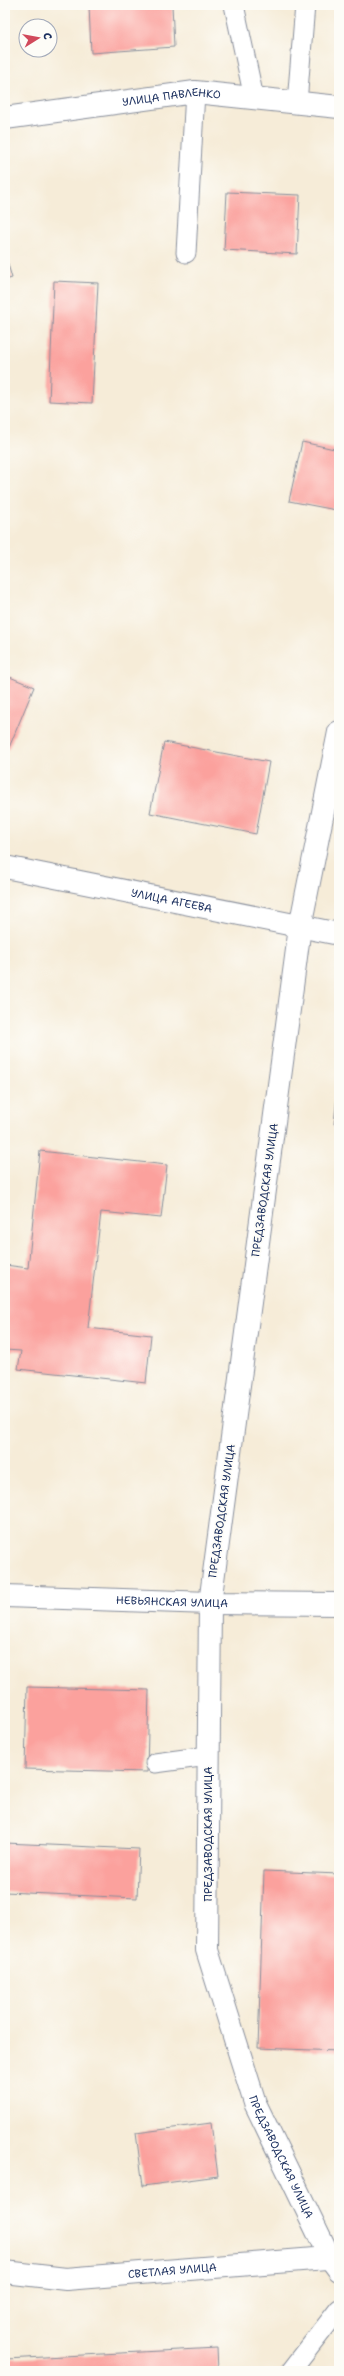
<svg xmlns="http://www.w3.org/2000/svg" width="344" height="2376" font-family="'Shantell Sans',sans-serif">
<style>
.building{fill:#fba19d}
.lines{fill:none;stroke-linecap:round;stroke-linejoin:round}
.service-casing{stroke:#888e9b;stroke-width:21}
.minor-casing{stroke:#888e9b;stroke-width:24}
.service{stroke:#fff;stroke-width:19}
.minor{stroke:#fff;stroke-width:22}
.labels{text-anchor:middle;dominant-baseline:central;stroke-width:3.5;stroke-linejoin:round;paint-order:stroke}
.street-label{font-size:11px;fill:#1b2f5e;stroke:#fdfcf7}
</style>
<rect width="100%" height="100%" fill="#fdfcf7"/>
<filter id="ink" filterUnits="userSpaceOnUse"><feTurbulence type="fractalNoise" baseFrequency=".025" numOctaves="2"/><feDisplacementMap in="SourceGraphic" scale="8" xChannelSelector="R" yChannelSelector="G"/><feConvolveMatrix kernelMatrix="1 2 1 2 8 2 1 2 1" color-interpolation-filters="sRGB"/></filter>
<filter id="wash" filterUnits="userSpaceOnUse"><feTurbulence type="fractalNoise" baseFrequency=".012" numOctaves="4" result="noise"/><feDisplacementMap in="SourceGraphic" scale="16" xChannelSelector="R" yChannelSelector="G"/><feGaussianBlur stdDeviation="0.9" result="paint"/><feColorMatrix in="noise" values="0 0 0 0 0 0 0 0 0 0 0 0 0 0 0 0 0 1.4 0 .05"/><feComposite in="paint" operator="in"/></filter>
<g filter="url(#wash)">
<rect width="100%" height="100%" fill="#f6ecd8"/>
<g id="blocks">
<g class="building">
<path d="M89,5h83l2,42 -83,6z"/>
<path d="M5,46l3,19 -3,1z"/>
<path d="M227,192l73,3 -3,59 -73,-4z"/>
<path d="M5,254l7,24 -7,2z"/>
<path d="M54,281l44,2 -6,120 -43,-2z"/>
<path d="M302,442l37,8v46l-3,14 -47,-9z"/>
<path d="M5,675l29,12 -26,63 -3,-2z"/>
<path d="M164,742l105,20 -13,72 -106,-21z"/>
<path d="M338,1086h1v39l-5,-1z"/>
<path d="M40,1151l127,14 -6,53 -60,-6 -13,116 63,7 -5,48 -128,-14 3,-18 -16,-1v-85l23,3z"/>
<path d="M27,1687l122,3 -2,82 -122,-3z"/>
<path d="M5,1843l134,6 -2,49 -132,-6z"/>
<path d="M264,1871l75,3v177l-81,-3z"/>
<path d="M211,2123l7,53 -75,10 -7,-53z"/>
<path d="M217,2348l1,23h-211l-1,-12z"/>
</g>
</g>
</g>
<g filter="url(#ink)">
<use href="#blocks" fill-opacity="0" stroke="#888e9b" stroke-width="1"/>
<g class="lines">
<g class="service-casing">
<g id="service">
<path d="M234,5l20,93"/>
<path d="M297,103l8,-98"/>
<path d="M186,253l9,-161"/>
<path d="M155,1763l53,-7"/>
<path d="M291,2371l48,-62"/>
</g>
</g>
<g class="minor-casing">
<g id="minor">
<path id="s1" d="M5,118l190,-26 144,15"/>
<path id="s2" d="M339,732l-39,195 -90,676 -3,347 48,153 75,155 9,12"/>
<path id="s3" d="M5,867l334,67"/>
<path id="s4" d="M5,1596l205,7 129,1"/>
<path id="s5" d="M5,2272l61,7 273,-22"/>
</g>
</g>
<use href="#service" class="service"/>
<use href="#minor" class="minor"/>
</g>
</g>
<g class="labels">
<g class="street-label">
<text stroke="none"><textPath href="#s1" startOffset="168">УЛИЦА ПАВЛЕНКО</textPath></text>
<text stroke="none"><textPath href="#s3" startOffset="170">УЛИЦА АГЕЕВА</textPath></text>
<text transform="translate(265 1190) rotate(-82)">ПРЕДЗАВОДСКАЯ УЛИЦА</text>
<text transform="translate(222 1511) rotate(-82)">ПРЕДЗАВОДСКАЯ УЛИЦА</text>
<text stroke="none"><textPath href="#s4" startOffset="167">НЕВЬЯНСКАЯ УЛИЦА</textPath></text>
<text transform="translate(208 1834) rotate(-90)">ПРЕДЗАВОДСКАЯ УЛИЦА</text>
<text stroke="none"><textPath href="#s2" startOffset="1448">ПРЕДЗАВОДСКАЯ УЛИЦА</textPath></text>
<text stroke="none"><textPath href="#s5" startOffset="168">СВЕТЛАЯ УЛИЦА</textPath></text>
</g>
</g>
<rect width="344" height="2376" fill="none" stroke="#fdfcf7" stroke-width="20"/>
<g transform="translate(38 38) rotate(79)"><circle r="19" fill="#fdfcf7" stroke="#a3aaba"/>
<path d="M0-3L7 15L0 10L-7 15Z" fill="#d1495b"/>
<text y="-6" font-size="11" font-weight="bold" text-anchor="middle" fill="#1b2f5e">С</text>
</g>
</svg>
